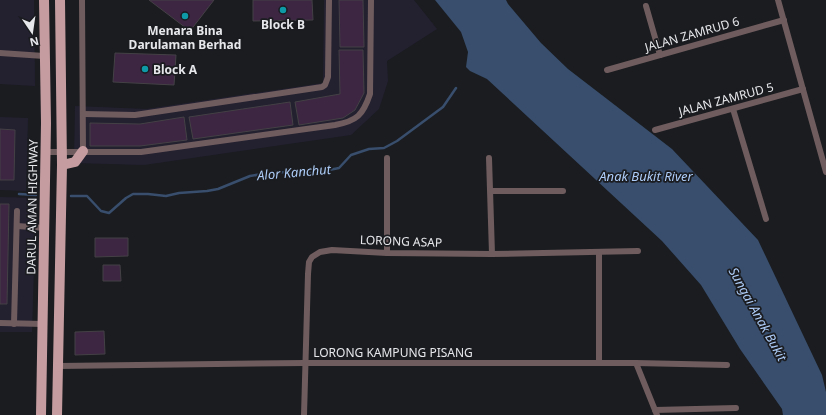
<svg xmlns="http://www.w3.org/2000/svg" width="826" height="415" font-family="'Noto Sans',sans-serif">
<style>
.commercial{fill:#232030}
.water{fill:#384e6c}
.lines{fill:none;stroke-linecap:round;stroke-linejoin:round}
.stream{stroke:#384e6c;stroke-width:2.5}
.building{fill:#3c2642;stroke:#444145}
.minor{stroke:#6f5c5e;stroke-width:6}
.primary{stroke:#c59da0;stroke-width:10}
.culture-dot{fill:#0f9aa8;stroke:#1a1c20;stroke-width:1.5}
.labels{text-anchor:middle;dominant-baseline:central;stroke-width:3.5;stroke-linejoin:round;paint-order:stroke}
.poi-label{font-size:12px;font-weight:bold;fill:#e6e7ea;stroke:#1a1c20}
.street-label{font-size:12px;fill:#e6e7ea;stroke:#1a1c20}
.water-label{font-size:13px;font-style:italic;fill:#adccf7;stroke:#1a1c20}
</style>
<rect width="100%" height="100%" fill="#1a1c20"/>
<g class="commercial">
<path d="M0,0h34l1,86 -35,-2z"/>
<path d="M324,0h90l23,29 -50,32 1,20 -9,28 -28,26 -207,30 -70,-2 1,-57 71,3 177,-26z"/>
<path d="M0,117l28,1 -2,73 -26,-1z"/>
<path d="M0,197l36,1 -4,134h-32z"/>
</g>
<path class="water" d="M435,0h71l2,4 33,39 27,26 104,80 86,91 64,135 4,17v23h-43l-1,-6 -42,-60 -39,-64 -39,-44 -175,-162 -17,-8 -4,-4 2,-15 -7,-20z"/>
<g class="lines">
<g class="stream">
<path d="M19,194l17,1"/>
<path d="M71,196h16l14,15 8,2 17,-15 7,-4h15l18,2 13,-3 28,-2 11,-2 32,-13 25,-4 39,1 25,-5 12,-13 18,-6 15,-1 13,-7 46,-34 13,-19"/>
</g>
</g>
<g class="building">
<path d="M149,0h65l-24,31z"/>
<path d="M253,0h59l1,20 -60,1z"/>
<path d="M339,0h24l1,47h-24z"/>
<path d="M339,50h24l1,43 -9,17 -12,8 -44,7 -4,-23 45,-8z"/>
<path d="M115,53l61,2 -2,30 -61,-3z"/>
<path d="M290,102l3,23 -100,14 -4,-22z"/>
<path d="M184,117l3,23 -47,6h-50v-23l50,1z"/>
<path d="M0,129l15,1 -1,50h-14z"/>
<path d="M0,204h9l-2,100h-7z"/>
<path d="M95,238h33v18l-33,1z"/>
<path d="M103,265h17l1,16h-18z"/>
<path d="M104,331l1,23 -30,1v-23z"/>
</g>
<g class="lines">
<g class="minor">
<path d="M82,0l1,151"/>
<path d="M778,0l48,172"/>
<path d="M646,6l14,49"/>
<path d="M0,53l44,3"/>
<path d="M607,70l177,-50"/>
<path d="M733,109l33,110"/>
<path d="M83,114l52,1 187,-28 3,-2 3,-8 1,-77"/>
<path d="M655,130l148,-41"/>
<path d="M46,152h95l194,-27c22,-4 28,-10 35,-31l1,-94"/>
<path d="M387,158v95"/>
<path d="M489,158l3,96"/>
<path d="M491,191h72"/>
<path d="M17,226l28,2"/>
<path d="M0,323l43,1"/>
<path d="M14,324l3,-113"/>
<path d="M599,363v-111"/>
<path d="M636,363l21,52"/>
<path d="M58,366l247,-3h331l91,2"/>
<path d="M655,410l81,-2"/>
<path d="M304,415l4,-141 1,-12 3,-5 8,-5 12,-2 55,3 105,1 146,-3"/>
</g>
<g class="primary">
<path d="M62,165l13,-3 8,-11"/>
<path d="M41,415l5,-292 -2,-123"/>
<path d="M57,415l5,-250 -2,-165"/>
</g>
</g>
<g class="culture-dot">
<circle cx="283" cy="10" r="4"/>
<circle cx="185" cy="16" r="4"/>
<circle cx="145" cy="69" r="4"/>
</g>
<g class="labels">
<g class="poi-label">
<text x="283" y="24">Block B</text>
<text x="185" y="30">Menara Bina<tspan x="185" dy="14">Darulaman Berhad</tspan></text>
<text x="153" y="69" text-anchor="start">Block A</text>
</g>
<g class="street-label">
<text transform="translate(692 34) rotate(-16)">JALAN ZAMRUD 6</text>
<text transform="translate(726 99) rotate(-15)">JALAN ZAMRUD 5</text>
<text transform="translate(32 207) rotate(-89)">DARUL AMAN HIGHWAY</text>
<text transform="translate(401 241) rotate(2)">LORONG ASAP</text>
<text x="393" y="352">LORONG KAMPUNG PISANG</text>
</g>
<g class="water-label">
<text transform="translate(294 172) rotate(-5)">Alor Kanchut</text>
<text x="646" y="176">Anak Bukit River</text>
<text transform="translate(758 314) rotate(61)">Sungai Anak Bukit</text>
</g>
</g>
<g transform="translate(32 32) rotate(167)" stroke="#1a1c20" stroke-width="3" paint-order="stroke">
<path d="M0-3L7 15L0 10L-7 15Z" fill="#e6e7ea"/>
<text y="-6" font-size="11" font-weight="bold" text-anchor="middle" fill="#e6e7ea">N</text>
</g>
</svg>
